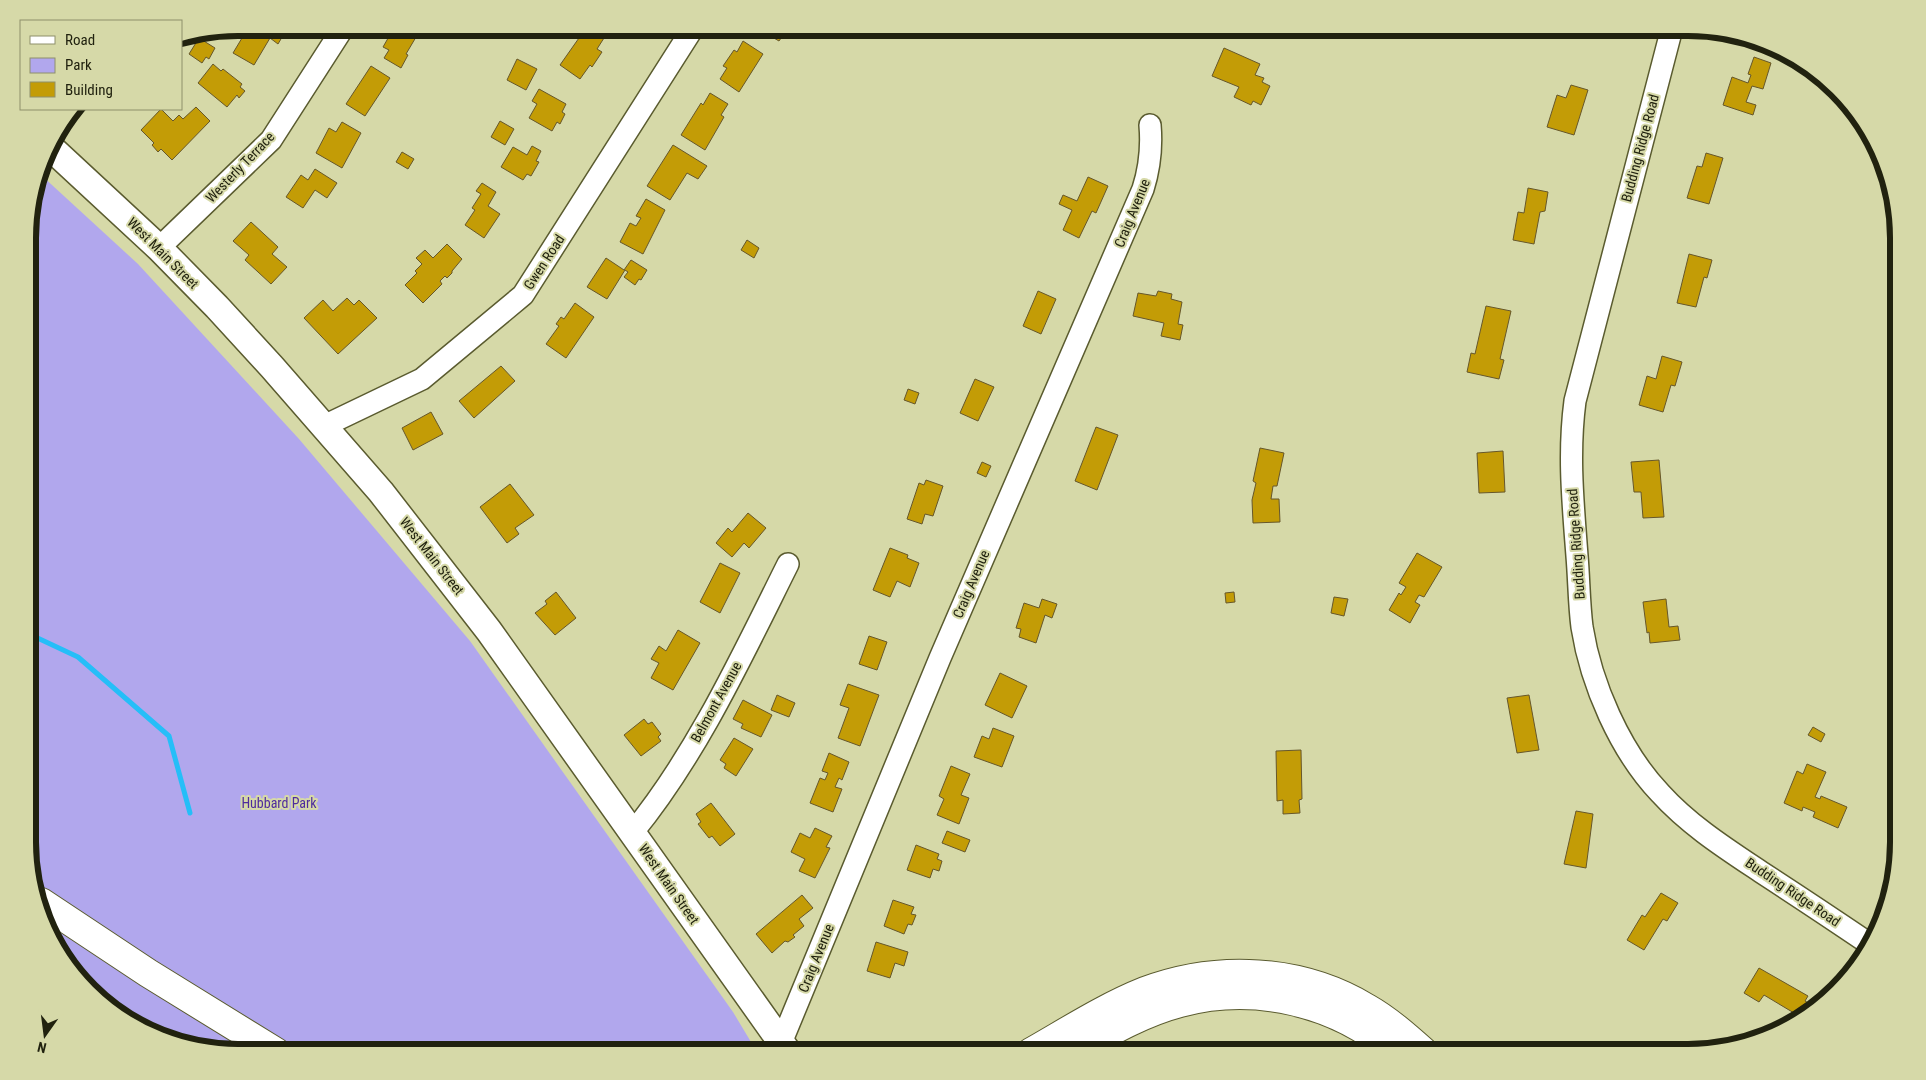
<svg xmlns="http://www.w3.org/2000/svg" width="1926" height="1080" font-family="'Roboto Condensed',sans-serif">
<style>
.green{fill:#b1a7ed}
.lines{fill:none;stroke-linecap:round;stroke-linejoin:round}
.stream{stroke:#25bef8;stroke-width:5}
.building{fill:#c39c06;stroke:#66572b}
.minor-casing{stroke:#5a5b2f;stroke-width:24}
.major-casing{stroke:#5a5b2f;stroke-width:29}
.highway-casing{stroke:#5a5b2f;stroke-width:30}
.minor{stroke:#fff;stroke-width:21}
.major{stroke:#fff;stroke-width:26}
.highway{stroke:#fff;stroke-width:28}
.labels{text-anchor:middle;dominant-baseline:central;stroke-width:4;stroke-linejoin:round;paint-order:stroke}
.street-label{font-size:14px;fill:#21220f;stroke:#d6d9a8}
.park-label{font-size:14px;fill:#4e2b9e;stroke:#d6d9a8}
.rim{fill:none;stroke:#21220f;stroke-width:6}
</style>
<rect width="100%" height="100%" fill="#d6d9a8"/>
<path class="green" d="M40,174l98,90 161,175 171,202 263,371 24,40h-520l-53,-7 -51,-21 -70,-65 -34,-90v-658z"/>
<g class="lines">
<path class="stream" d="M29,634l49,23 91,79 21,77"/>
</g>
<g class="building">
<path d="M248,28h30l7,4 -7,12 -8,-6 -16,27 -21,-12z"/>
<path d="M397,28h14l8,4 -13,22 2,1 -7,13 -17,-10 5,-8 -6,-3 8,-14 2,1z"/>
<path d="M434,28h17l-5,7z"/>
<path d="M586,28h3l15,10 -7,11 5,3 -10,15 -2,-2 -10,14 -20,-14z"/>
<path d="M765,28h23l-9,13 -17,-10z"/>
<path d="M199,38l16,10 -6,11 -3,-2 -4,6 -13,-9z"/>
<path d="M743,41l20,13 -24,38 -19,-13 7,-11 -4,-2 11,-16 3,2z"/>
<path d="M1224,48l36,16 -5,11 9,3 -2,4 8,4 -9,19 -8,-4 -2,4 -17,-8 5,-10 -27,-11z"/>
<path d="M1754,57l17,6 -8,26 -11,-3 -6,16 10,3 -3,10 -30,-10 9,-28 16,6 3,-8 -3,-1z"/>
<path d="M517,59l20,10 -11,21 -19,-10z"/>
<path d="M213,64l8,7 2,-2 19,15 -2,3 5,4 -6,7 -2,-3 -10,12 -29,-24z"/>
<path d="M371,66l19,12 -25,38 -19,-12z"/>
<path d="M1571,85l17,5 -14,45 -27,-8 10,-32 9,3z"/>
<path d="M539,89l27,15 -4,8 3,2 -5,10 -3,-2 -5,9 -23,-13 8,-14 -5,-3z"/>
<path d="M710,93l18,11 -7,11 3,2 -19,33 -24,-15 20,-32 2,2z"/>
<path d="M196,107l14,14 -38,39 -11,-11 -3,3 -6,-7 2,-2 -13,-13 20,-21 12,12 6,-6 4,4z"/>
<path d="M500,121l14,8 -9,16 -14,-8z"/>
<path d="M342,122l19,11 -19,35 -26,-15 13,-25 7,4z"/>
<path d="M673,145l34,21 -9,13 -11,-6 -17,27 -23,-14z"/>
<path d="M532,146l9,5 -5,10 3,1 -8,14 -4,-2 -4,6 -22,-13 12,-20 14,8z"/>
<path d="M402,152l12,7 -6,10 -12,-7z"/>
<path d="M1706,153l17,5 -14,46 -22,-6 10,-32 5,1z"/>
<path d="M315,169l22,14 -10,15 -12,-8 -12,18 -17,-11 15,-22 7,5z"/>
<path d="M1088,177l20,9 -12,27 -4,-2 -13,27 -16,-8 9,-20 -13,-6 4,-9 14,6z"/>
<path d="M482,183l14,9 -8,14 12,8 -16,24 -19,-13 10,-15 -3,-2 9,-14 -5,-3z"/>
<path d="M1528,188l20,4 -3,19 -5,1 -6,32 -21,-4 5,-28 6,1z"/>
<path d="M646,199l19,11 -22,44 -23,-12 10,-19 6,3 5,-8 -5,-2z"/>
<path d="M251,222l27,25 -6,7 15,13 -16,17 -26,-24 4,-5 -16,-14z"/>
<path d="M747,240l12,8 -5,10 -13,-8z"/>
<path d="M447,244l15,15 -10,12v2l-5,5 -2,-2 -5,5 2,3 -19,19 -18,-18 12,-12 -2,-2 7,-7 -6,-6 9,-8 8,8z"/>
<path d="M1689,254l23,6 -5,18 -3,-1 -8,30 -19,-4z"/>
<path d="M606,258l18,12 7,-10 16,10 -6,10 -2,-1 -4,6 -11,-8 4,-5 -3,-2 -18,29 -20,-12z"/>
<path d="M1038,291l18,8 -15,35 -18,-8z"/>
<path d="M1158,291l14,3 -1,5 11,3 -4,22 5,1 -3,15 -19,-4 3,-13 -31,-7 5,-23 18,3z"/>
<path d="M347,298l7,7 5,-5 18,18 -39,36 -34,-36 19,-18 10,11z"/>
<path d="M575,303l19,14 -28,41 -20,-14 13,-18 -3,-2 5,-7 3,2z"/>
<path d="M1486,306l25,5 -11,48 4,1 -5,19 -32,-7 4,-19 4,1z"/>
<path d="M1662,356l20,6 -7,24 -4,-1 -8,27 -24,-7 8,-29 9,3z"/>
<path d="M501,366l14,15 -41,37 -15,-17z"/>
<path d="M975,379l19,8 -16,34 -18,-8z"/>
<path d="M908,389l11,4 -4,11 -11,-4z"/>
<path d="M431,412l12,22 -30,16 -11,-22z"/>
<path d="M1096,427l22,8 -21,55 -22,-9z"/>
<path d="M1260,448l24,5 -7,33h-4l-2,13h8l1,23 -27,1 -1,-23 4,-17 -3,-2z"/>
<path d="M1503,451l2,41 -26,1 -2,-40z"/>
<path d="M1659,460l5,57 -21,1 -2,-26h-7l-3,-30z"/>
<path d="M982,462l9,4 -5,11 -9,-4z"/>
<path d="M926,480l17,6 -10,30 -8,-2 -3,10 -15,-5 12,-36 5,2z"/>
<path d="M510,484l24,31 -19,13 4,6 -12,9 -27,-36z"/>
<path d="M748,513l18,15 -17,20 -5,-5 -12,14 -16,-14 12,-15 4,4z"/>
<path d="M890,548l18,7 -1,3 12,5 -9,24 -13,-6 -7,16 -17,-7z"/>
<path d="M1417,553l25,14 -18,30 -5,-2 -4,7 5,3 -10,18 -21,-13 10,-17 2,2 5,-8 -7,-4z"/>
<path d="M720,563l20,10 -20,40 -20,-11z"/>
<path d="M556,592l20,26 -21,17 -20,-22 12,-9 -2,-3z"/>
<path d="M1234,592l1,10 -9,1 -1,-10z"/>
<path d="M1334,597l14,2 -4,17 -13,-3z"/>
<path d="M1042,599l15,5 -5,14 -7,-3 -9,28 -17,-6 2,-8 -5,-1 8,-25 15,5z"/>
<path d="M1666,599l3,28 9,-1 2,14 -30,3 -1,-11 -2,1 -4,-31z"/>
<path d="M678,630l22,13 -27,47 -22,-12 8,-15 -8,-4 8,-13 7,5z"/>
<path d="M869,636l18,6 -10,28 -18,-6z"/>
<path d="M1000,673l27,13 -15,32 -27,-13z"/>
<path d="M848,684l31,11 -19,51 -22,-8 11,-30 -9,-3z"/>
<path d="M777,695l18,8 -6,14 -18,-7z"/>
<path d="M1529,695l10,55 -22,3 -10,-55z"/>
<path d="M743,700l29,15 -11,22 -20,-9 2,-4 -10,-5z"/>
<path d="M644,719l4,5 4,-2 9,12 -3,3 3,4 -20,15 -17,-21z"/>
<path d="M1813,727l12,7 -4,8 -13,-7z"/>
<path d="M993,728l21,8 -12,31 -28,-10 8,-21 7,3z"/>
<path d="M734,738l19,11 -17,27 -12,-8 2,-4 -6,-4z"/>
<path d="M1301,750l1,49 -3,1 1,13 -17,1v-14l-6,1 -1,-50z"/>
<path d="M829,753l20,9 -7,18 -3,-2 -4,9 7,2 -9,23 -23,-9 10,-25 5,2 3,-7 -6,-2z"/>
<path d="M1807,764l19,8 -11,25 5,2 1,-3 26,11 -9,21 -25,-11 2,-5 -12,-5 -1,4 -18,-8 13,-32 6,3z"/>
<path d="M951,766l19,8 -9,21 8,3 -10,26 -22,-9 7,-16 -5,-3z"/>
<path d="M711,803l24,31 -15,12 -8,-10 -3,2 -11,-14 3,-2 -5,-8z"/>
<path d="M1576,811l17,3 -7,54 -22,-4z"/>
<path d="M815,828l17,8 -6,11 4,1 -15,30 -16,-7 6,-12 -14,-7 9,-19 10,5z"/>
<path d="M947,831l23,9 -5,12 -23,-9z"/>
<path d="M916,845l23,9 -2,5 5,2 -3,10 -6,-2 -3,9 -23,-8z"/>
<path d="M1661,893l17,10 -11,18 -4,-2 -19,31 -17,-10 15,-25 3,2z"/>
<path d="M802,895l11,13 -14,11 5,7 -11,9 2,2 -7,5 -3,-1 -13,12 -16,-19z"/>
<path d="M893,900l21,7 -3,7 5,1 -4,10 -4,-1 -4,10 -20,-8z"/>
<path d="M876,942l32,10 -4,14 -9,-3 -5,15 -23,-7z"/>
<path d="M1759,968l49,28 -3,5 10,6 -25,18 -2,-2 6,-10 -30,-18 -5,7 -15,-9z"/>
</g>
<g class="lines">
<g class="minor-casing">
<g id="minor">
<path d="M1672,28l-97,373c-7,53 -2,102 2,155 2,23 2,48 5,71 9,57 38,124 78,166 29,32 65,55 101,79 37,24 73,48 110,73"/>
<path d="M159,248l112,-108 72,-112"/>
<path d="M324,426l98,-47 101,-84 170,-267"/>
<path d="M633,832c64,-78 110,-178 155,-268"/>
<path d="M781,1043l159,-385 203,-469c7,-22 9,-41 7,-64"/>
</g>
</g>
<g class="major-casing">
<path id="major" d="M49,146l110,102 58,59 55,60 109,125 108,139 299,421"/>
</g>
<g class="highway-casing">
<g id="highway">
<path d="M41,902l107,71 128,79"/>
<path d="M1031,1052c37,-21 74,-45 114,-61 72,-27 156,-23 222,17 21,12 39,28 57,44"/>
<path d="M1074,1052c34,-19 68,-39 106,-49 74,-20 156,-1 214,49"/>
</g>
</g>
<use href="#minor" class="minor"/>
<use href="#major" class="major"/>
<use href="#highway" class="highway"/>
</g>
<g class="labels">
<g class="street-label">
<text transform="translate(1640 148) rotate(-75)">Budding Ridge Road</text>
<text transform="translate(240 167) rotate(-46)">Westerly Terrace</text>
<text transform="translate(1132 213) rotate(-68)">Craig Avenue</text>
<text transform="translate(163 253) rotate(45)">West Main Street</text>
<text transform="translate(544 262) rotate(-57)">Gwen Road</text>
<text transform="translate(1576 544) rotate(-94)">Budding Ridge Road</text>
<text transform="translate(432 556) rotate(52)">West Main Street</text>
<text transform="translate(971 584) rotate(-67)">Craig Avenue</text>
<text transform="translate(716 702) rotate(-61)">Belmont Avenue</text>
<text transform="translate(669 884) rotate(55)">West Main Street</text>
<text transform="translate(1793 892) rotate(34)">Budding Ridge Road</text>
<text transform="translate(816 958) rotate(-68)">Craig Avenue</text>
</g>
<g class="park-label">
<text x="279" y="803">Hubbard Park</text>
</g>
</g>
<path d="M0 0H1926V1080H0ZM238 36H1688A202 202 0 0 1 1890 238V842A202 202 0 0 1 1688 1044H238A202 202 0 0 1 36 842V238A202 202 0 0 1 238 36Z" fill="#d6d9a8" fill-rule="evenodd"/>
<path class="rim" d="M238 36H1688A202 202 0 0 1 1890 238V842A202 202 0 0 1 1688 1044H238A202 202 0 0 1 36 842V238A202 202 0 0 1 238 36Z"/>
<rect x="20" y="20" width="162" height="90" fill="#d6d9a8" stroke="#8e906b"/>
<rect x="30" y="36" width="25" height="8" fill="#ffffff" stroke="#8e906b"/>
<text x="65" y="45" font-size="15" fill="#21220f">Road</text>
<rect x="30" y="58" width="25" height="15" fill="#b1a7ed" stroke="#8e906b"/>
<text x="65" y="70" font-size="15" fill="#21220f">Park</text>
<rect x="30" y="82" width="25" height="15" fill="#c39c06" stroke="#8e906b"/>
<text x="65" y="95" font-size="15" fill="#21220f">Building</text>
<g transform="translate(45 1035) rotate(194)" stroke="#d6d9a8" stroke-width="4" paint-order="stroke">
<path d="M0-4L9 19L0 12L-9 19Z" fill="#21220f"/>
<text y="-8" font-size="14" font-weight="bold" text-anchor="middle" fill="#21220f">N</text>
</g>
</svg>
